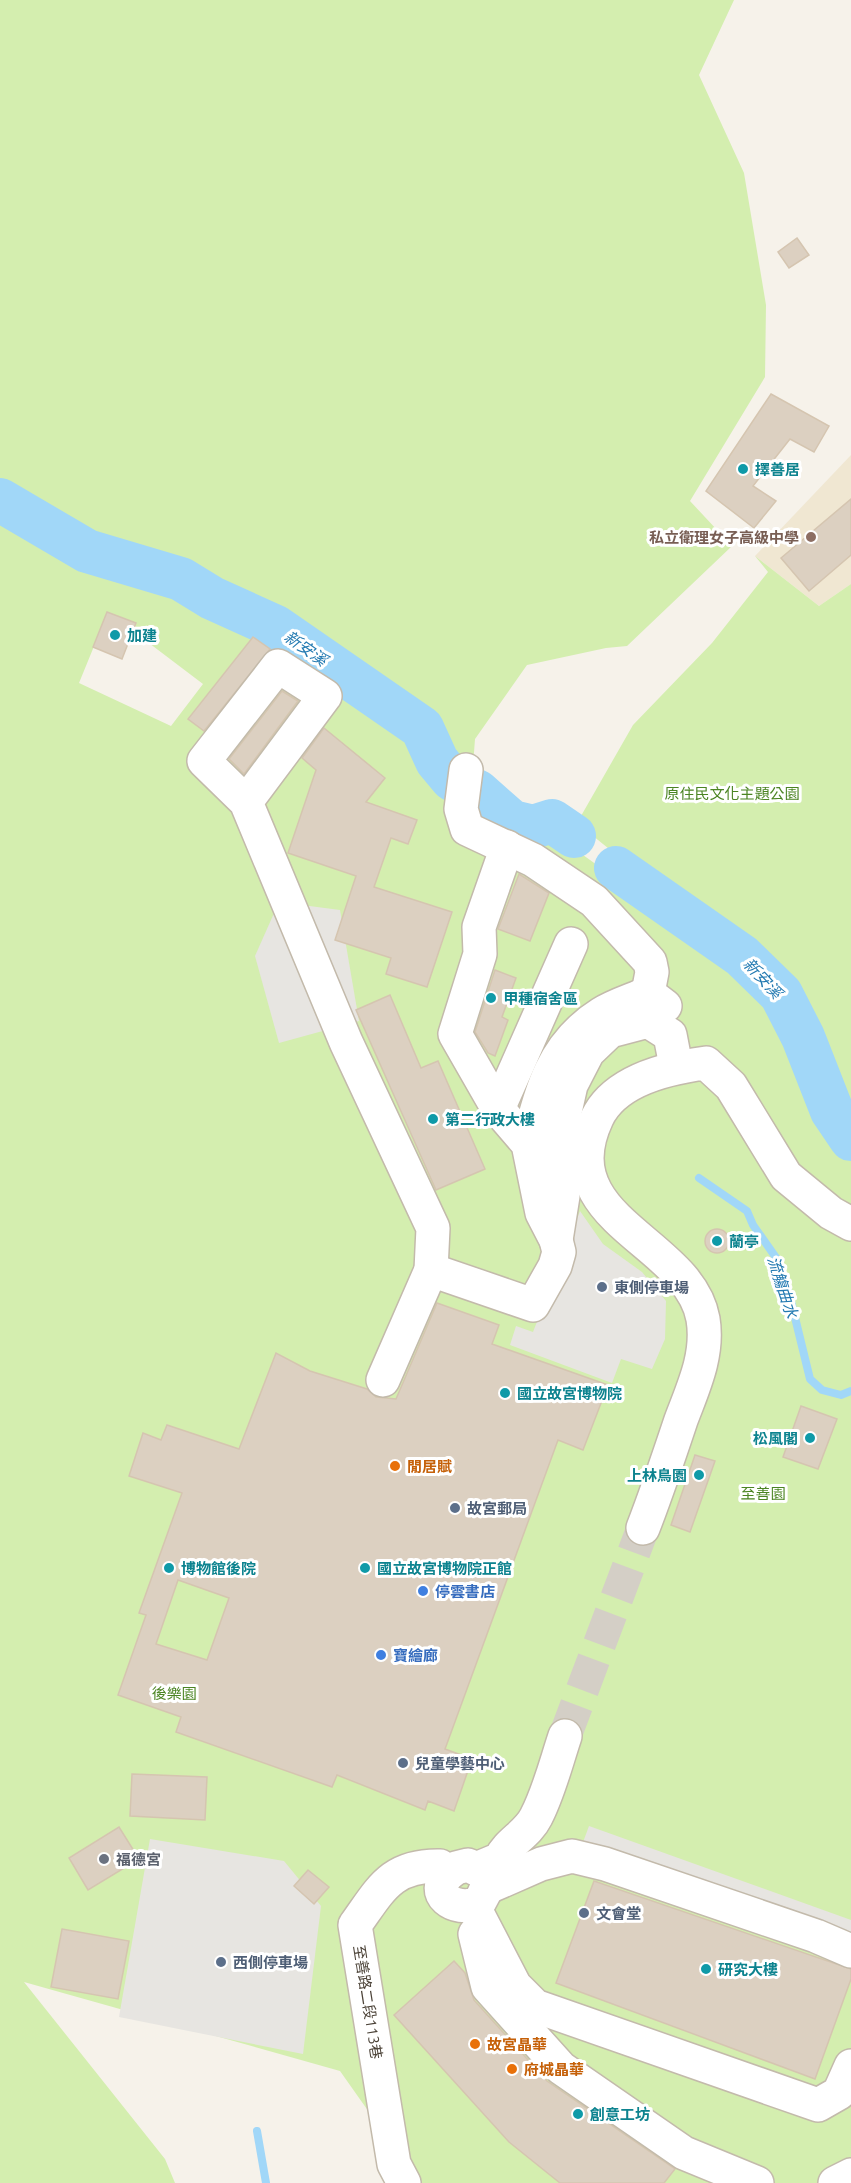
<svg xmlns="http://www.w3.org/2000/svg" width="851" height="2183" font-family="Ubuntu,'Noto Sans TC',sans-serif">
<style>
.education{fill:#f0e7d2}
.green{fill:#d4eeaf;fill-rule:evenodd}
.parking{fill:#e7e5e1}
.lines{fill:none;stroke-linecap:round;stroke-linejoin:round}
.stream{stroke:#a1d7f8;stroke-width:8}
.river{stroke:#a1d7f8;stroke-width:44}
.building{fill:#dcd0c1;stroke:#d5c5b0;stroke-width:1.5;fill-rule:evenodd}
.minor-tunnel{stroke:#d4cfc6;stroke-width:33;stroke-dasharray:33 16;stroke-linecap:butt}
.minor-casing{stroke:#c3baab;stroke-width:36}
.minor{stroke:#fff;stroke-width:33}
.culture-dot{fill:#0f9aa8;stroke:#fff;stroke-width:2}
.education-dot{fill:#8d6e63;stroke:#fff;stroke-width:2}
.service-dot{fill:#5c6f8a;stroke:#fff;stroke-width:2}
.food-dot{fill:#e8710a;stroke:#fff;stroke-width:2}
.shop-dot{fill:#3f7fe0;stroke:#fff;stroke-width:2}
.worship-dot{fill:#6b7280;stroke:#fff;stroke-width:2}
.labels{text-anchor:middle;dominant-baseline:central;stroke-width:6;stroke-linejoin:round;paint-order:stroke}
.culture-label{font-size:15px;font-weight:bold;fill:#0d838f;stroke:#fff;text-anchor:start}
.education-label{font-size:15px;font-weight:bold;fill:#785e54;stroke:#fff;text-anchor:end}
.park-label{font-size:15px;fill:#4b8423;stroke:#fff}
.service-label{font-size:15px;font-weight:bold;fill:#4e5e75;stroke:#fff;text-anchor:start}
.food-label{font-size:15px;font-weight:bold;fill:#c56008;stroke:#fff;text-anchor:start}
.shop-label{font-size:15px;font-weight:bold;fill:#366cbe;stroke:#fff;text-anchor:start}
.worship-label{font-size:15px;font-weight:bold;fill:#5b616d;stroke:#fff;text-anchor:start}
.street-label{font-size:15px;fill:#4b4237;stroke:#fff}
.water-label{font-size:16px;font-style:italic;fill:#2279b1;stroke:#fff}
</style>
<rect width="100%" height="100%" fill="#f6f2ea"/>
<path class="education" d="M851,455v129l-32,22 -64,-50z"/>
<g class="green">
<path d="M0,0h734l-35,75 45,98 22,132 -1,72 -75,124 42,45 -105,100 -21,2 -79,17 -52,74 -5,67 55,37 33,-6 167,120 42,44 48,109 36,49v1024h-436l-10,-20 -65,-92 -316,-89 141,177 10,24h-175zM108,612l95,72 -32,42 -92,-43z"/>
<path d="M755,556l64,50 32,-22v536l-20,-37 -35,-87 -42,-44 -109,-74 -68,-55 56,-98 79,-82 56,-71z"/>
</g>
<g class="parking">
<path d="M279,902l61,8 19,111 -80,22 -24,-87z"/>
<path d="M580,1211l23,33 39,28 24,29 -1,38 -13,30 -31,-10 -9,24 -102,-38 6,-19 17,6z"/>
<path d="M589,1826l262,94v21l-269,-96z"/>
<path d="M150,1839l134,22 37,45 -18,148 -184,-37z"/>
</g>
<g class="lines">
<g class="stream">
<path d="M699,1178l48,33 6,14 24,34 13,38 20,82 12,11 19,5 10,-4"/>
<path d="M257,2131l9,52"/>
</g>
<g class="river">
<path d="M0,500l87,51 94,28 31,19 64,29 146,101 15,33 15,18 26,13 34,30 21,5 19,-6 22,15"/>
<path d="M616,868l126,88 39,38 22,43 29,74 19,28"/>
</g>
</g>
<g class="building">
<path d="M797,238l12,17 -20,13 -11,-16z"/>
<path d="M771,394l58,32 -15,26 -24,-13 -37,47 23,15 -22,27 -48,-37z"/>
<path d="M851,499v56l-42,36 -28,-33z"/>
<path d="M107,612l29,11 -14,36 -29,-12z"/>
<path d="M253,637l17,12 -66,82 -16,-12z"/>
<path d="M282,691l16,10 -54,73 -15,-15z"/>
<path d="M324,728l61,50 -19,24 51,18 -9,24 -17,-6 -17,49 78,25 -25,75 -41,-13 5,-16 -56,-18 21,-64 -68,-23 28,-83 -14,-12z"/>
<path d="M519,874l30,19 -19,48 -32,-12z"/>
<path d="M495,970l21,8 -14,39 6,3 -13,36 -7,-3 -13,-21z"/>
<path d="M390,995l31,73 17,-7 47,108 -49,21 -80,-180z"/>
<circle cx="717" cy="1241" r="12"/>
<path d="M437,1303l62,22 -7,19 116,41 -25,65 -25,-10 -113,309 27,10 -18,52 -26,-10 -3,9 -88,-35 -5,12 -156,-55 5,-15 -63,-22 28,-80 -7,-2 43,-120 -53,-17 14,-43 18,7 6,-15 72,24 37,-96 34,18 57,18 9,8 20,2zM178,1580l51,18 -22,62 -51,-16z"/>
<path d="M801,1406l36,13 -19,50 -35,-12z"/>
<path d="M695,1455l20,6 -25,71 -19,-7z"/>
<path d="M132,1774l75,3 -2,43 -75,-4z"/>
<path d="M119,1827l20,32 -51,31 -19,-32z"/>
<path d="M308,1870l21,17 -15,17 -20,-18z"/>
<path d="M594,1881l257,88v10l-36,100 -259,-96z"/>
<path d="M62,1929l67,12 -11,58 -67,-12z"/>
<path d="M454,1961l11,12 9,27 73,81 128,88 -11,14h-104l-51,-41 -115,-127z"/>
</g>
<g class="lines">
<path class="minor-tunnel" d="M565,1736l78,-208"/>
<g class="minor-casing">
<g id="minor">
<path d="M466,770l-5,39 6,20 66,31 61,41 56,61 2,10 -4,21"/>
<path d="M246,802l-42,-41 74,-95 47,30 -79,106 100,240 87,186 -2,42"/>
<path d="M498,1109l73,-165"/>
<path d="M528,1144c12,-52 25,-100 73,-130 14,-9 32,-14 47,-21l17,13"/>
<path d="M556,1240l7,-44 -4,-57 12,-54 17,-33 22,-21 38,-10 22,14 6,31"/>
<path d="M383,1380l48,-110 102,35 22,-39 4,-14 -3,-12 -14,-27 -14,-69 -30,-35 -43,-75 25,-80 -1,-27 28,-80"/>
<path d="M643,1528c14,-36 26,-72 38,-108 12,-32 28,-65 22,-101 -14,-79 -154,-98 -106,-201 18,-38 70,-50 109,-55l25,23 55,90 45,37 20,11"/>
<path d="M448,1874c-19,19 5,39 31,29l7,-13"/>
<path d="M486,1888l55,-24 31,-8 33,8 211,72 35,15"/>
<path d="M473,1905l42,81 20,20 283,99 21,-12 12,-27"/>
<path d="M475,1934l13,53 73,81 123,85 73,30"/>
<path d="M404,2183l-10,-19 -39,-239c26,-36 36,-60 85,-59l8,8 8,-6 12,-3 8,4 24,-10c8,-17 27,-24 36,-42 13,-25 20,-54 29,-81"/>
<path d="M835,2183l16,-8"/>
</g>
</g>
<use href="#minor" class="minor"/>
</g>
<g class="culture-dot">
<circle cx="743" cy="469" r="6"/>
<circle cx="115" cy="635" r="6"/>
<circle cx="491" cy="998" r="6"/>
<circle cx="433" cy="1119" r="6"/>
<circle cx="717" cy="1241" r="6"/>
<circle cx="505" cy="1393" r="6"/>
<circle cx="810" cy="1438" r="6"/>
<circle cx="699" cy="1475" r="6"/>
<circle cx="169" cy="1568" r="6"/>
<circle cx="365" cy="1568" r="6"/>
<circle cx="706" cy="1969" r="6"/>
<circle cx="578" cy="2114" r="6"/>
</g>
<circle class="education-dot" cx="811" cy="537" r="6"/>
<g class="service-dot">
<circle cx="602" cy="1287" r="6"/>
<circle cx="455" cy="1508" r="6"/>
<circle cx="403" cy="1763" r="6"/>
<circle cx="584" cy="1913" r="6"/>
<circle cx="221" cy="1962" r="6"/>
</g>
<g class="food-dot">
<circle cx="395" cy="1466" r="6"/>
<circle cx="475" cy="2044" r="6"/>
<circle cx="512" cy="2069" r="6"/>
</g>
<g class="shop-dot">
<circle cx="423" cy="1591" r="6"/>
<circle cx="381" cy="1655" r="6"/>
</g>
<circle class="worship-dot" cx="104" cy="1859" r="6"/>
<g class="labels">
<g class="culture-label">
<text x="755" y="469">擇善居</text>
<text x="127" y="635">加建</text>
<text x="503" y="998">甲種宿舍區</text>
<text x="445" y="1119">第二行政大樓</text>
<text x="729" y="1241">蘭亭</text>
<text x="517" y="1393">國立故宮博物院</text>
<text x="798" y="1438" text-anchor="end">松風閣</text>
<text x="687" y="1475" text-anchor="end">上林鳥園</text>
<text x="181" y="1568">博物館後院</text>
<text x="377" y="1568">國立故宮博物院正館</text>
<text x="718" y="1969">研究大樓</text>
<text x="590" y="2114">創意工坊</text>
</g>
<g class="education-label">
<text x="799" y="537">私立衛理女子高級中學</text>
</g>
<g class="park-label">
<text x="732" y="793">原住民文化主題公園</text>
<text x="763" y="1493">至善園</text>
<text x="174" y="1693">後樂園</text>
</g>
<g class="service-label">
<text x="614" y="1287">東側停車場</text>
<text x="467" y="1508">故宮郵局</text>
<text x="415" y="1763">兒童學藝中心</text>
<text x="596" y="1913">文會堂</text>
<text x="233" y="1962">西側停車場</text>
</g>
<g class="food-label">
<text x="407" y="1466">閒居賦</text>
<text x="487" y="2044">故宮晶華</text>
<text x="524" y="2069">府城晶華</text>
</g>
<g class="shop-label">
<text x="435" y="1591">停雲書店</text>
<text x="393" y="1655">寶繪廊</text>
</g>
<g class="worship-label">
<text x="116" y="1859">福德宮</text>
</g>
<g class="street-label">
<text transform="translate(368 2002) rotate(81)">至善路二段113巷</text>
</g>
<g class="water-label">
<text transform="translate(306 648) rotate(35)">新安溪</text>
<text transform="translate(763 978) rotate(47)">新安溪</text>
<text transform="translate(783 1287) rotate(72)">流觴曲水</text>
</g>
</g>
</svg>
